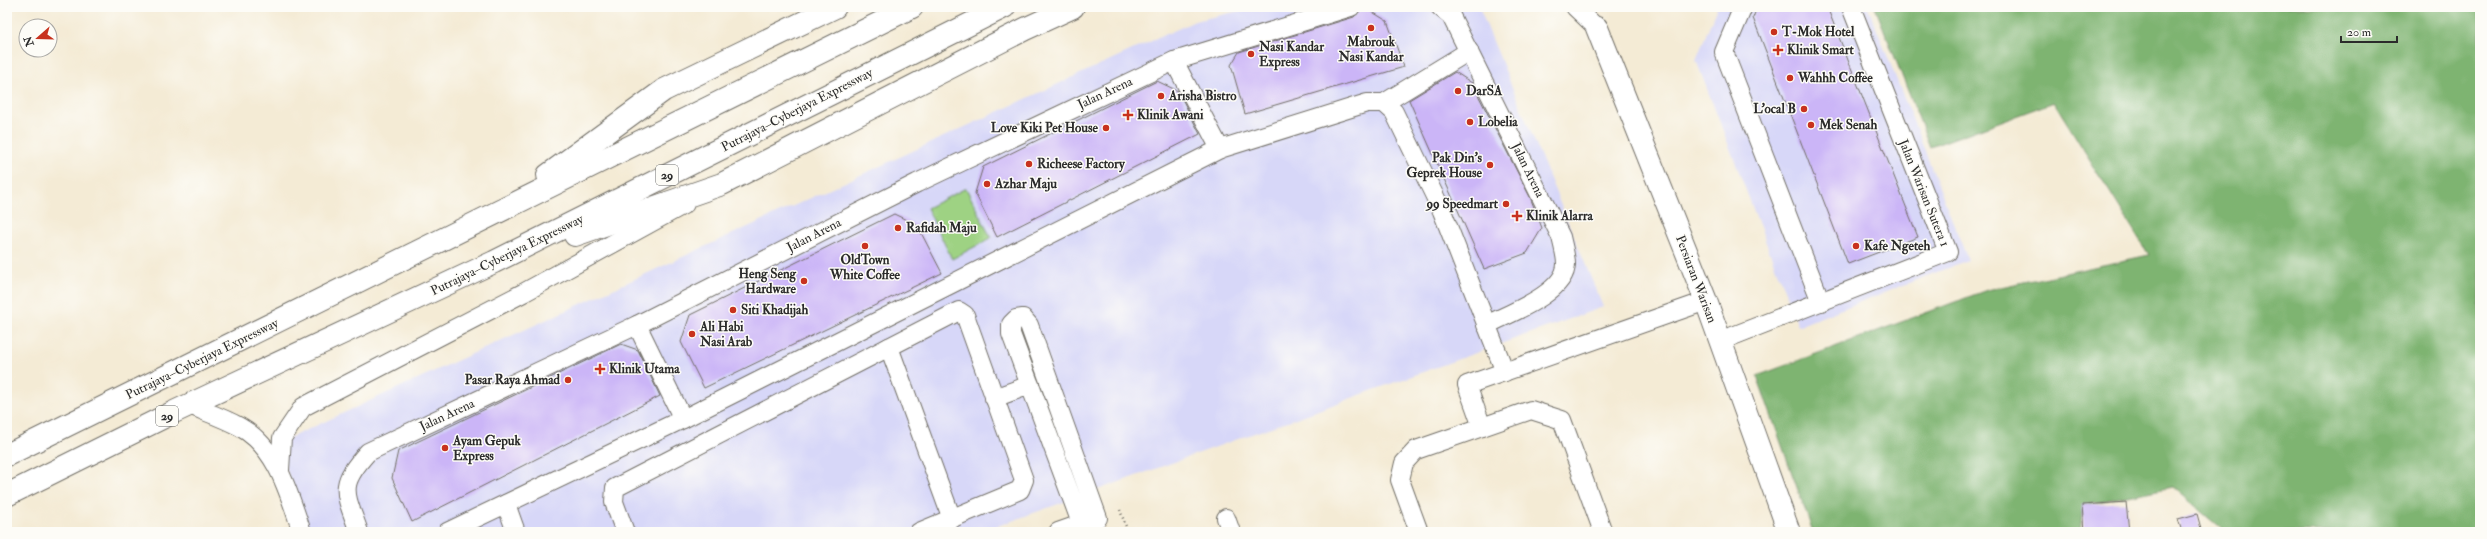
<svg xmlns="http://www.w3.org/2000/svg" width="2487" height="539" font-family="'IM FELL Double Pica',serif">
<style>
.built{fill:#d7d7f8}
.green{fill:#9ed283;stroke:#647e57}
.forest{fill:#7eb471;stroke:#54704e}
.building{fill:#cbb5f7}
.lines{fill:none;stroke-linecap:round;stroke-linejoin:round}
.minor-casing{stroke:#716e66;stroke-width:20}
.major-casing{stroke:#716e66;stroke-width:24}
.highway-casing{stroke:#716e66;stroke-width:24}
.path{stroke:#716e66;stroke-width:2.5;stroke-dasharray:1 3;stroke-linecap:butt}
.minor{stroke:#fff;stroke-width:18}
.major{stroke:#fff;stroke-width:22}
.highway{stroke:#fff;stroke-width:22}
.poi-dot{fill:#c8321e;stroke:#fdfcf7;stroke-width:1.5}
.labels{text-anchor:middle;dominant-baseline:central;stroke-width:3;stroke-linejoin:round;paint-order:stroke}
.shield{fill:#fdfcf7;stroke:#6a6a68;stroke-width:1}
.shield-label{font-size:12px;font-weight:bold;fill:#2b2b2b}
.poi-label{font-size:13px;font-weight:bold;fill:#2b2b2b;stroke:#fdfcf7;text-anchor:start}
.street-label{font-size:13px;fill:#2b2b2b;stroke:#fdfcf7}
</style>
<rect width="100%" height="100%" fill="#fdfcf7"/>
<filter id="ink" filterUnits="userSpaceOnUse"><feTurbulence type="fractalNoise" baseFrequency=".025" numOctaves="2"/><feDisplacementMap in="SourceGraphic" scale="8" xChannelSelector="R" yChannelSelector="G"/><feConvolveMatrix kernelMatrix="1 2 1 2 8 2 1 2 1" color-interpolation-filters="sRGB"/></filter>
<filter id="wash" filterUnits="userSpaceOnUse"><feTurbulence type="fractalNoise" baseFrequency=".012" numOctaves="4" result="noise"/><feDisplacementMap in="SourceGraphic" scale="16" xChannelSelector="R" yChannelSelector="G"/><feGaussianBlur stdDeviation="0.9" result="paint"/><feColorMatrix in="noise" values="0 0 0 0 0 0 0 0 0 0 0 0 0 0 0 0 0 1.4 0 .05"/><feComposite in="paint" operator="in"/></filter>
<g filter="url(#wash)">
<rect width="100%" height="100%" fill="#f4ebd5"/>
<g class="built">
<path d="M1256,7h223l124,300 -622,225h-673l-24,-69 1,-23 910,-419z"/>
<path d="M1717,7h151l100,253 -170,66 -102,-266z"/>
</g>
<path class="green" d="M966,188l25,50 -39,21 -25,-51z"/>
<path class="forest" d="M1875,7h605v525h-255l-53,-45 -89,18 -3,27h-267l-56,-156 230,-86 162,-35 -95,-153 -124,45z"/>
<g id="blocks">
<g class="building">
<path d="M1757,7h70l91,230 -70,27 -95,-246z"/>
<path d="M1366,8l21,13 17,46 -159,47 -14,-49 8,-13 115,-35 7,-8z"/>
<path d="M1455,72l17,11 58,114 12,31 -15,25 -43,16 -75,-169z"/>
<path d="M1157,81l21,10 22,43 -203,103 -22,-44 8,-26z"/>
<path d="M894,214l23,11 25,48 -238,115 -23,-46 9,-27z"/>
<path d="M621,344l17,6 22,46 -248,126 -20,-44 6,-27z"/>
<path d="M2126,502l3,30h-45l-2,-27z"/>
<path d="M2197,514l5,18h-20l-4,-13z"/>
</g>
</g>
</g>
<g filter="url(#ink)">
<use href="#blocks" fill-opacity="0" stroke="#716e66" stroke-width="1"/>
<g class="lines">
<g class="minor-casing">
<g id="minor">
<path d="M1440,7l11,9 110,221c2,9 5,19 5,27 0,29 -58,50 -80,61"/>
<path d="M1575,7l22,21"/>
<path d="M1743,7l-19,45 97,250"/>
<path d="M1174,61l46,88"/>
<path d="M1384,103l85,-52"/>
<path d="M637,325l46,94"/>
<path d="M1720,341l228,-89 -97,-245"/>
<path d="M889,347l63,172"/>
<path d="M994,398l36,-13"/>
<path d="M189,405c17,7 35,13 51,22 38,21 49,68 62,105"/>
<path d="M1482,427l-15,-42 239,-84"/>
<path d="M280,470l2,-32 21,-31 220,-114 162,-89"/>
<path d="M506,504l10,28"/>
<path d="M1226,518l5,14"/>
<path d="M359,532c-14,-40 -22,-46 9,-80l269,-127 280,-142 257,-122 177,-54"/>
<path d="M447,532l236,-113 537,-270 147,-46h17l10,9 48,99 63,161"/>
<path d="M625,532l-11,-30 1,-14 344,-177 6,4 59,165 -4,10 -101,42"/>
<path d="M1058,532l40,-14 -69,-193 -6,-7 -7,1 -5,5v10l70,189"/>
<path d="M1419,532l-19,-52 4,-17 12,-13 115,-40 31,10 41,112"/>
</g>
</g>
<g class="major-casing">
<path id="major" d="M1597,28l109,273 83,231"/>
</g>
<g class="highway-casing">
<g id="highway">
<path d="M548,175l116,-85 171,-83"/>
<path d="M575,235l147,-51 303,-155 48,-22"/>
<path d="M7,455l905,-448"/>
<path d="M7,495l167,-83 320,-150 510,-255"/>
</g>
</g>
<path class="path" d="M1120,510l8,22"/>
<use href="#minor" class="minor"/>
<use href="#major" class="major"/>
<use href="#highway" class="highway"/>
</g>
</g>
<g class="poi-dot">
<circle cx="1371" cy="28" r="4"/>
<circle cx="1774" cy="32" r="4"/>
<path d="M1776 44h4v4h4v4h-4v4h-4v-4h-4v-4h4z"/>
<circle cx="1251" cy="54" r="4"/>
<circle cx="1790" cy="78" r="4"/>
<circle cx="1458" cy="91" r="4"/>
<circle cx="1161" cy="96" r="4"/>
<circle cx="1804" cy="109" r="4"/>
<path d="M1126 109h4v4h4v4h-4v4h-4v-4h-4v-4h4z"/>
<circle cx="1470" cy="122" r="4"/>
<circle cx="1811" cy="125" r="4"/>
<circle cx="1106" cy="128" r="4"/>
<circle cx="1029" cy="164" r="4"/>
<circle cx="1490" cy="165" r="4"/>
<circle cx="987" cy="184" r="4"/>
<circle cx="1506" cy="204" r="4"/>
<path d="M1515 210h4v4h4v4h-4v4h-4v-4h-4v-4h4z"/>
<circle cx="898" cy="228" r="4"/>
<circle cx="865" cy="246" r="4"/>
<circle cx="1856" cy="246" r="4"/>
<circle cx="804" cy="281" r="4"/>
<circle cx="733" cy="310" r="4"/>
<circle cx="692" cy="334" r="4"/>
<path d="M598 363h4v4h4v4h-4v4h-4v-4h-4v-4h4z"/>
<circle cx="568" cy="380" r="4"/>
<circle cx="445" cy="448" r="4"/>
</g>
<g class="labels">
<g class="shield">
<rect x="656" y="165" width="22" height="20" rx="3"/>
<rect x="156" y="406" width="22" height="20" rx="3"/>
</g>
<g class="shield-label">
<text x="667" y="175">29</text>
<text x="167" y="416">29</text>
</g>
<g class="poi-label">
<text x="1782" y="32">T-Mok Hotel</text>
<text x="1371" y="42" text-anchor="middle">Mabrouk<tspan x="1371" dy="15">Nasi Kandar</tspan></text>
<text x="1259" y="47">Nasi Kandar<tspan x="1259" dy="15">Express</tspan></text>
<text x="1787" y="50">Klinik Smart</text>
<text x="1798" y="78">Wahhh Coffee</text>
<text x="1466" y="91">DarSA</text>
<text x="1169" y="96">Arisha Bistro</text>
<text x="1796" y="109" text-anchor="end">L'ocal B</text>
<text x="1137" y="115">Klinik Awani</text>
<text x="1478" y="122">Lobelia</text>
<text x="1819" y="125">Mek Senah</text>
<text x="1098" y="128" text-anchor="end">Love Kiki Pet House</text>
<text x="1482" y="158" text-anchor="end">Pak Din's<tspan x="1482" dy="15">Geprek House</tspan></text>
<text x="1037" y="164">Richeese Factory</text>
<text x="995" y="184">Azhar Maju</text>
<text x="1498" y="204" text-anchor="end">99 Speedmart</text>
<text x="1526" y="216">Klinik Alarra</text>
<text x="906" y="228">Rafidah Maju</text>
<text x="1864" y="246">Kafe Ngeteh</text>
<text x="865" y="260" text-anchor="middle">OldTown<tspan x="865" dy="15">White Coffee</tspan></text>
<text x="796" y="274" text-anchor="end">Heng Seng<tspan x="796" dy="15">Hardware</tspan></text>
<text x="741" y="310">Siti Khadijah</text>
<text x="700" y="327">Ali Habi<tspan x="700" dy="15">Nasi Arab</tspan></text>
<text x="609" y="369">Klinik Utama</text>
<text x="560" y="380" text-anchor="end">Pasar Raya Ahmad</text>
<text x="453" y="441">Ayam Gepuk<tspan x="453" dy="15">Express</tspan></text>
</g>
<g class="street-label">
<text transform="translate(1105 93) rotate(-25)">Jalan Arena</text>
<text transform="translate(797 110) rotate(-27)">Putrajaya–Cyberjaya Expressway</text>
<text transform="translate(1528 170) rotate(64)">Jalan Arena</text>
<text transform="translate(1924 193) rotate(68)">Jalan Warisan Sutera 1</text>
<text transform="translate(814 235) rotate(-27)">Jalan Arena</text>
<text transform="translate(507 255) rotate(-26)">Putrajaya–Cyberjaya Expressway</text>
<text transform="translate(1696 279) rotate(69)">Persiaran Warisan</text>
<text transform="translate(202 359) rotate(-26)">Putrajaya–Cyberjaya Expressway</text>
<text transform="translate(447 415) rotate(-25)">Jalan Arena</text>
</g>
</g>
<rect width="2487" height="539" fill="none" stroke="#fdfcf7" stroke-width="24"/>
<g transform="translate(38 38) rotate(250)"><circle r="19" fill="#fdfcf7" stroke="#a9a8a5"/>
<path d="M0-3L7 15L0 10L-7 15Z" fill="#c8321e"/>
<text y="-6" font-size="11" font-weight="bold" text-anchor="middle" fill="#2b2b2b">N</text>
</g>
<path d="M2341 36v6h56v-6" fill="none" stroke="#2b2b2b" stroke-width="2"/>
<text x="2347" y="36" font-size="12" fill="#2b2b2b" stroke="#fdfcf7" stroke-width="3" paint-order="stroke">20 m</text>
</svg>
